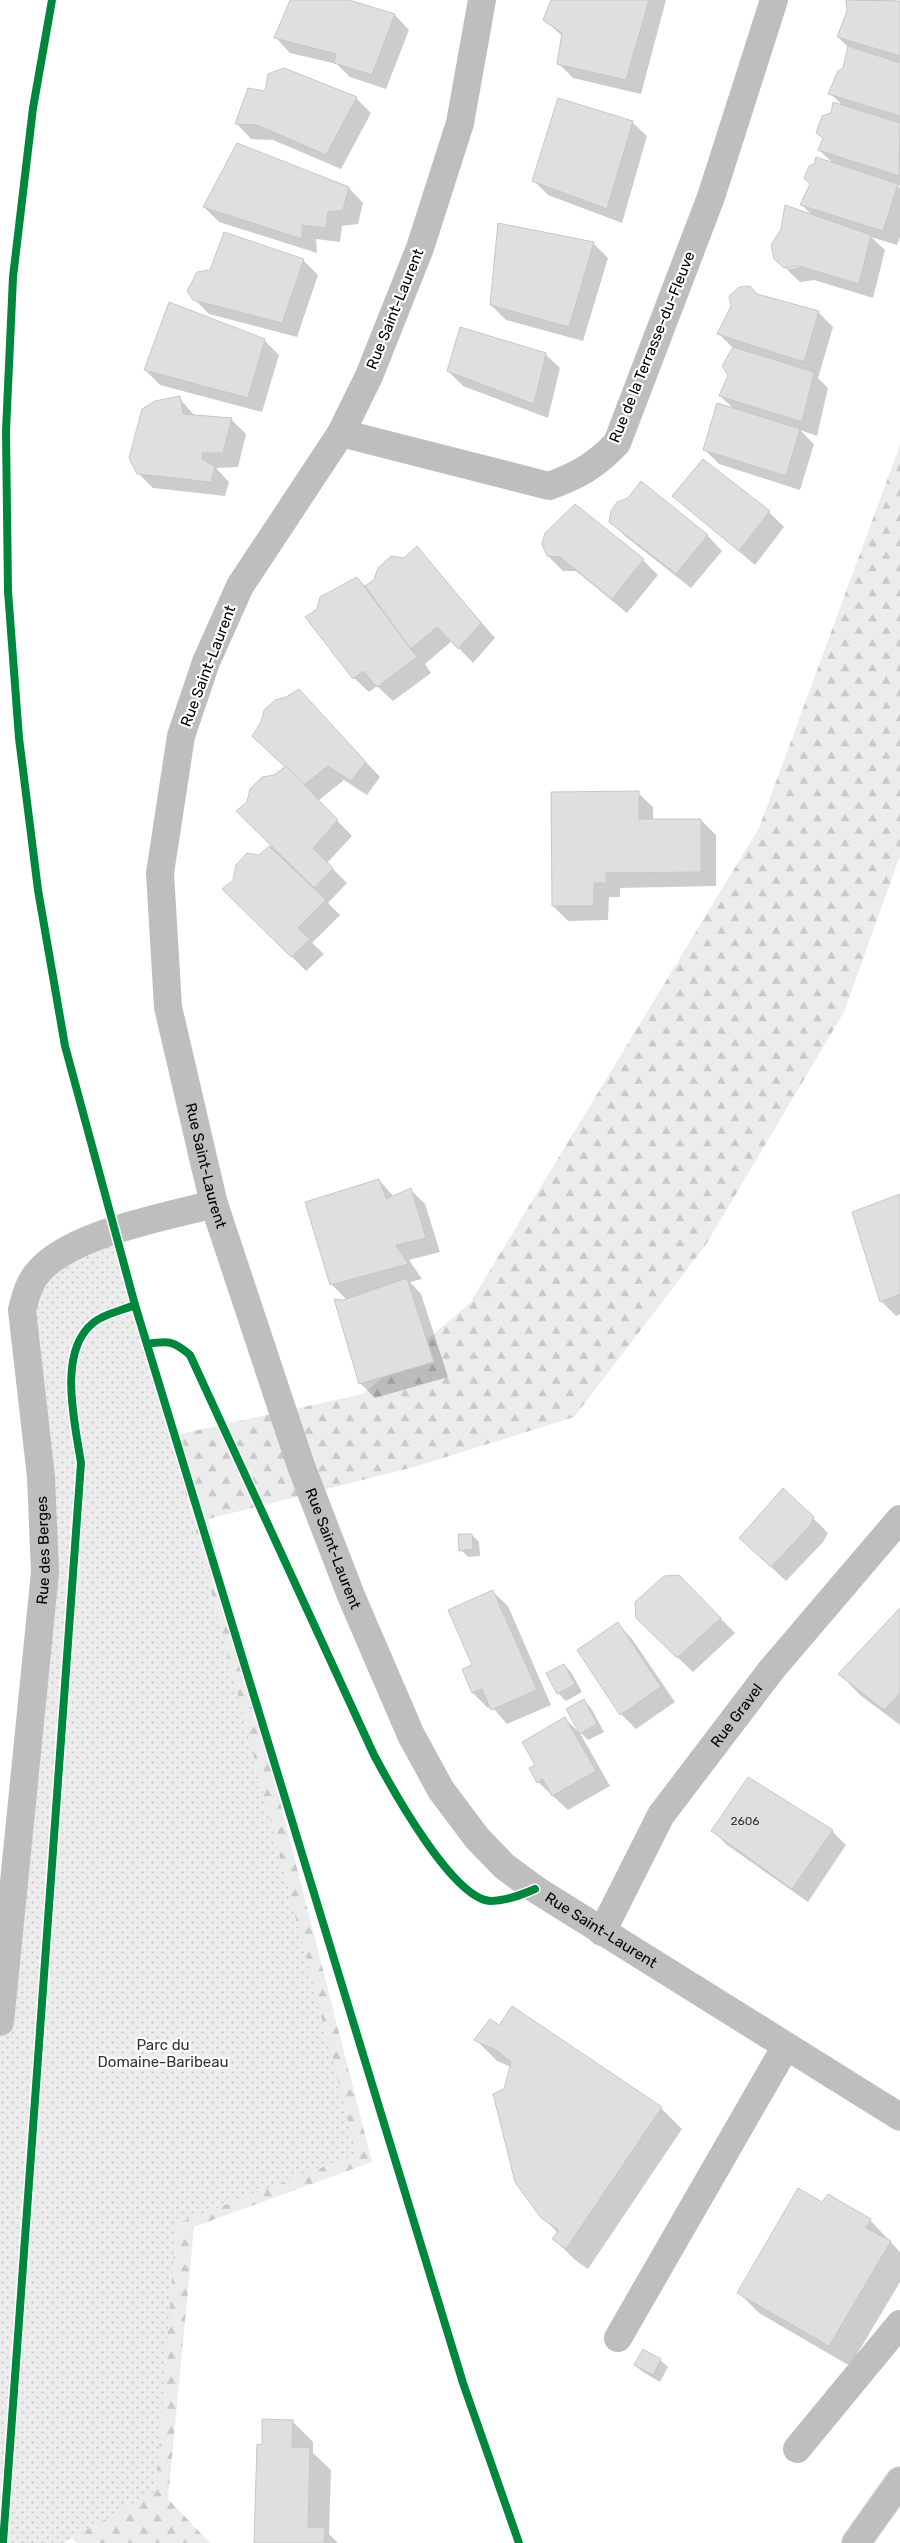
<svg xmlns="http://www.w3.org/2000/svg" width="900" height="2543" font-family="Rubik,sans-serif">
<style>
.forest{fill:url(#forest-firs)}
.park{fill:url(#park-dots)}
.shadow{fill:#0003;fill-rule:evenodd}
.building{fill:#dfdfdf;stroke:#c7c7c7}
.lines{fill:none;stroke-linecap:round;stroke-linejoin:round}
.major-casing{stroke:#dbdbdb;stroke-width:30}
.minor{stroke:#bebebe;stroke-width:28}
.major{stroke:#bebebe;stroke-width:28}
.cycleway-casing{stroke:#fff;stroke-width:11}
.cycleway{stroke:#00873e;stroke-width:8}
.labels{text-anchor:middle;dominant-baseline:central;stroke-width:4.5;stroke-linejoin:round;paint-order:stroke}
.number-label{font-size:12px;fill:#383838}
.street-label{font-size:15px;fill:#000;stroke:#fff}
.park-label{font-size:15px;fill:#333;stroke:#fff}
</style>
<defs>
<pattern id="forest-firs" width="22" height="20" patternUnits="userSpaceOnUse" patternTransform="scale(1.25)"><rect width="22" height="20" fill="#ececec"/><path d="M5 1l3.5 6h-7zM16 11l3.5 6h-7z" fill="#c9c9c9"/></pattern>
<pattern id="park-dots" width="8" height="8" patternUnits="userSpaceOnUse" patternTransform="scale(1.25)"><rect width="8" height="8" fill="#ececec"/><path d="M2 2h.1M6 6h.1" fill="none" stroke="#c9c9c9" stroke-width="1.8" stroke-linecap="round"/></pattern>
</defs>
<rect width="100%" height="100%" fill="#fff"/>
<path class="forest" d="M900,445v411l-56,156 -139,234 -131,171 -160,50 -206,52 164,643 -178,65 -26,272 42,44h-132l-35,-32 63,-1061 257,-56 107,-91 289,-475z"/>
<path class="park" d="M114,1232l33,112 210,810 -181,70 -20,267 -93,52h-63v-521l45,-450 -18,-280z"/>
<g class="shadow">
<path d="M292,0h53l50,15 14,15 -23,59 -36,-12 -13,-13 -47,-11 -14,-15z"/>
<path d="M553,0h113l-25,94 -68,-16 -15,-15 5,-26 -18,-17z"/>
<path d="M847,0h46l7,2v184l-3,-1 3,3v49l-3,8 -26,-8 14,13 -12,48 -59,-18 -14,2 -25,-24 38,-42 -11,-11 32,-41 -15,-14 13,-36 11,-8 -13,-13 14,-24 5,-21 -11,-11 10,-26zM805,264v2l-18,3v-3z"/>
<path d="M249,90l107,8 15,15 -30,56 -68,-29 -22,-1 -14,-15z"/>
<path d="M632,122l15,14 -25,87 -74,-28 -15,-15z"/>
<path d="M349,188l14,15 -5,21 -16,2 -2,16 -24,-3 1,14 -98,-31 -15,-15z"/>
<path d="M593,243l15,15 -25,83 -77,-21 -15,-15z"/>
<path d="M303,260l15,15 -21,62 -88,-23 -15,-15z"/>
<path d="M757,295l61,17 15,15 -15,51 10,10 -11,48 -17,-6 14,14 -14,46 -81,-26 -14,-14 29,-41 -14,-13 9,-21 4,-27 -14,-14z"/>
<path d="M264,340l15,15 -17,57 -102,-27 -15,-15z"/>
<path d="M545,354l15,14 -12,50 -85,-32 -15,-15z"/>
<path d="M179,398l16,18 36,3 15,15 -8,33 -22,1 13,14 -4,14 -72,-8 -15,-15z"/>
<path d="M641,483l67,53 14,15 -31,37 -66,-52 -15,-15z"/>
<path d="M673,496l96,16 15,15 -29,38z"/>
<path d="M417,548l78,90 -22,25 -21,-22 -27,23 6,9 -38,28 -16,-15 -8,6 -15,-14 3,-100 9,9z"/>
<path d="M548,556l95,4 15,15 -31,38 -51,-42h-13z"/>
<path d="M313,705l67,72 -13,18 -23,-15 -26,21 34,35 -25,27 20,20 -19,20 12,12 -28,28 12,11 -18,17 -82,-82 48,-44 3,-68 11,-10z"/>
<path d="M638,793l15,14v13h48l15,15v51l-96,2v9h-11l-1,23 -40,1 -15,-15z"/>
<path d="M379,1180l15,17 16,-8 15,15 15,48 -31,8 13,19 -12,3 11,12 27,83 -73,21 -15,-15 -13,-83 -16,-16z"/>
<path d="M900,1195v119l-4,2 -15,-15z"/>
<path d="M813,1518l15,15 -5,9 -37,39 -46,-43z"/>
<path d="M472,1535l7,7 1,14 -12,1 -7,-7z"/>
<path d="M679,1577l56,56 -42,39 -41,-39z"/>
<path d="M493,1592l15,14 43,99 -44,19 -16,-18 -3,2 -15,-15 -10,-23 10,-4z"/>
<path d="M900,1610v115l-40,-30 -20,-21z"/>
<path d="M618,1624l14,15 43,63 -39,27 -15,-15 -43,-63z"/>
<path d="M564,1665l7,7 11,20 -16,9 -8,-8 -10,-19z"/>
<path d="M584,1701l7,7 13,24 -16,8 -7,-7z"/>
<path d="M565,1719l15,14 30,53 -42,24 -30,-28 -2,-17z"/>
<path d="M713,1831h119l14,14 -38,57 -81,-57z"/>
<path d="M500,2027l161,81 21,21 -94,140 -13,-9 -21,-21 4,-6 -16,-16 -37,-127 6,-23 -14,-6 -21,-21z"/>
<path d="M822,2204l48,16 30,32v30l-50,84 -91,-53 -21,-21z"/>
<path d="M660,2360l8,7 -8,15 -17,-10 -8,-7z"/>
<path d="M292,2421l21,21v11l18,17 -2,64 9,9h-83l8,-97z"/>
</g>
<g class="building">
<path d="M290,0h59l46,14 -23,61 -38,-12 2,-9 -62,-16z"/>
<path d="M551,0h98l-23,80 -69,-16 5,-31 -19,-13z"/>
<path d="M846,0l54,1v55l-63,-19 10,-26z"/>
<path d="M848,46l52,17v53l-72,-22 10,-23 5,-3z"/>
<path d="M284,68l73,29 -31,58 -69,-30 -22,-1 13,-36 17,3 3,-17z"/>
<path d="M558,98l75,23 -26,88 -75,-28z"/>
<path d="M833,102l67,21 -1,53 -81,-26 5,-12 -7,-5 6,-17 9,-3z"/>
<path d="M237,143l112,44 -6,23 -15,2 -2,16 -24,-3v14l-99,-32z"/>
<path d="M816,157l82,27 -15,47 -83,-26 10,-21 -6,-6 5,-12 5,-2z"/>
<path d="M785,205l86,30 -12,49 -60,-18 -15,2 -10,-9 -3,-14 10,-16z"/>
<path d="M498,223l96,19 -25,85 -79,-22z"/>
<path d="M224,232l80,27 -22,64 -89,-23 -6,-9 10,-19 13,-2z"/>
<path d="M750,286l7,8 62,17 -15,51 -87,-28 14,-28 -2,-10 10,-9z"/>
<path d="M169,302l96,37 -17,59 -104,-28z"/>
<path d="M460,327l86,26 -12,51 -87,-33z"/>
<path d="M733,347l81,25 -12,50 -83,-26 9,-21 -6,-9z"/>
<path d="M180,396l3,18 49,4 -9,35h-21l1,7 12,6 -4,16 -74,-8 -8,-16 13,-49 13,-8z"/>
<path d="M717,403l83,26 -14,47 -83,-26z"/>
<path d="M703,459l67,52 -31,40 -67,-55z"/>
<path d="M641,481l67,54 -32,39 -67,-52 2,-11 6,-9 11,-4z"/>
<path d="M575,504l69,55 -32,40 -52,-42 -13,-1 -5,-12 3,-11z"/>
<path d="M417,546l64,77 -23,26 -21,-22 -26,22 -46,-63 9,-6 4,-12 13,-12 13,2z"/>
<path d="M357,577l60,80 -40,30 -14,-16 -10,8 -48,-62 12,-8 3,-12z"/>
<path d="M299,689l67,73 -15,19 -23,-15 -24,19 -52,-49 9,-14 3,-12 11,-10 11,-3z"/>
<path d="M286,766l52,54 -25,28 20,20 -19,20 -78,-77 11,-9 3,-13 12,-12 12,-2z"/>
<path d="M639,791v28h62v53l-95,1v10h-12v23h-42l-1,-114z"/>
<path d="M269,846l57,54 -28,28 12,11 -19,18 -69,-68 11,-9 3,-15 11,-12 12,2z"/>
<path d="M379,1179l7,20 25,-11 15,50 -30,7 12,19 -78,21 -25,-83z"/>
<path d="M900,1194v100l-20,8 -28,-90z"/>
<path d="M407,1278l27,84 -75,22 -25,-85 9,1z"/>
<path d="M783,1488l31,29 -5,10 -38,40 -32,-29z"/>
<path d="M458,1534h14l1,15 -14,2z"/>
<path d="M679,1575l42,43 -44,40 -41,-40 -1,-16 29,-26z"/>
<path d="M493,1590l44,100 -46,20 -9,-21 -10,4 -10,-24 10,-4 -24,-55z"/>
<path d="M900,1608v85l-16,17 -46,-36z"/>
<path d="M618,1622l43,65 -41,28 -43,-65z"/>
<path d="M564,1664l11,20 -18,10 -11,-21z"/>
<path d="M584,1699l13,25 -17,10 -14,-25z"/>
<path d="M565,1717l31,54 -44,25 -9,-17 -6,4 -8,-15 6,-3 -13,-23z"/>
<path d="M748,1777l85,53 -41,59 -81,-58z"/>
<path d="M512,2006l150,101 -96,142 -14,-10 7,-9 -18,-12 -26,-36 -22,-88 11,-5 7,-27 -15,-12 -22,-10 16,-21 9,6z"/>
<path d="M798,2188l24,14 6,-8 43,25 -5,9 25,13 -62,105 -92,-53z"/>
<path d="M643,2349l18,10 -8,16 -19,-10z"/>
<path d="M262,2419l31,1 -1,27 18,1 -2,79 17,1 -1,15h-70l3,-99 5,1z"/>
</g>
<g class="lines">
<g class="major-casing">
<path id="major" d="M856,2543l44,-62"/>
</g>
<g class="minor">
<path id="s1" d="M482,0l-22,123 -40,125 -51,128 -28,57 -101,153 -34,76 -25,74 -21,137 8,134 36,155 10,42 87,262 51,132 59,137 30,55 36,48 27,28 31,23 365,228"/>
<path d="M341,433l208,53c30,-11 46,-20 68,-43l94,-246 63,-197"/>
<path id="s2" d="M602,1932l59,-117 111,-146 128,-150"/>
<path id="s3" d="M0,2022l45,-450 -4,-95 -19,-167c3,-12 6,-25 14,-35 30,-41 130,-58 178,-71"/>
<path d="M618,2338l168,-292"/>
<path d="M797,2449l103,-125"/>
</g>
<use href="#major" class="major"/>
<g class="cycleway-casing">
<g id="cycleway">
<path d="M52,0l-19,108 -20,169 -7,154 2,160 11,147 19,152 27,156 70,259 328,1078 56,160"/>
<path d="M147,1344c21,-3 26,-4 43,11l184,400c17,32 79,145 117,146 15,0 30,-6 44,-12"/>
<path d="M3,2543l78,-1080c-6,-40 -24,-111 12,-140 10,-9 30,-13 42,-18"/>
</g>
</g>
<use href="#cycleway" class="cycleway"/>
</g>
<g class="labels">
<g class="number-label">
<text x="745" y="1821">2606</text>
</g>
<g class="street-label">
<text transform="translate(395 309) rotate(-68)">Rue Saint-Laurent</text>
<text transform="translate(652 347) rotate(-68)">Rue de la Terrasse-du-Fleuve</text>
<text transform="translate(208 666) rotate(-69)">Rue Saint-Laurent</text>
<text stroke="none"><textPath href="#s1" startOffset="1238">Rue Saint-Laurent</textPath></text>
<text stroke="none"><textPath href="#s1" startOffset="1642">Rue Saint-Laurent</textPath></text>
<text stroke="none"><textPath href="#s3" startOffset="474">Rue des Berges</textPath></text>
<text stroke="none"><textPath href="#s2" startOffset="256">Rue Gravel</textPath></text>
<text stroke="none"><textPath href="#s1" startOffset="2122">Rue Saint-Laurent</textPath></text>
</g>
<g class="park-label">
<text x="163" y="2045">Parc du<tspan x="163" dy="17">Domaine-Baribeau</tspan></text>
</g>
</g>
</svg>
